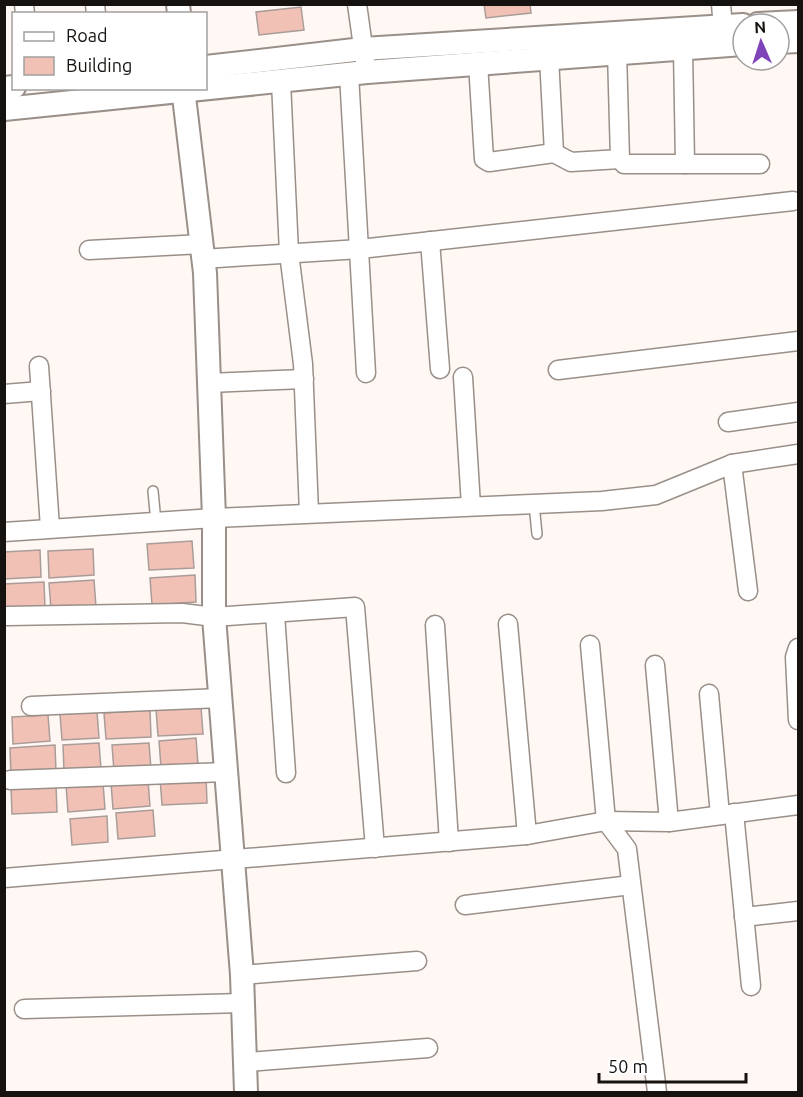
<svg xmlns="http://www.w3.org/2000/svg" width="803" height="1097" font-family="Ubuntu,sans-serif">
<style>
.building{fill:#f2c1b6;stroke:#a99c99;stroke-width:1.5}
.lines{fill:none;stroke-linecap:round;stroke-linejoin:round}
.service-casing{stroke:#998f88;stroke-width:12}
.minor-casing{stroke:#998f88;stroke-width:21}
.tertiary-casing{stroke:#998f88;stroke-width:26}
.service{stroke:#fff;stroke-width:9}
.minor{stroke:#fff;stroke-width:18}
.tertiary{stroke:#fff;stroke-width:22}
</style>
<rect width="100%" height="100%" fill="#fef7f3"/>
<g class="building">
<path d="M484,4h46l1,9 -45,5z"/>
<path d="M301,7l3,23 -45,5 -3,-23z"/>
<path d="M192,541l2,27 -45,2 -2,-26z"/>
<path d="M93,549l1,26 -45,3 -1,-27z"/>
<path d="M40,550l1,27 -37,2v-27z"/>
<path d="M195,575l1,27 -44,3 -2,-27z"/>
<path d="M94,580l2,27 -45,2 -2,-26z"/>
<path d="M44,582l1,26 -41,3v-27z"/>
<path d="M201,707l2,27 -45,2 -2,-27z"/>
<path d="M150,710l1,27 -45,2 -2,-26z"/>
<path d="M97,712l2,26 -37,2 -2,-26z"/>
<path d="M48,715l2,26 -37,3 -1,-27z"/>
<path d="M196,738l2,26 -37,3 -2,-26z"/>
<path d="M99,743l2,26 -37,2 -1,-26z"/>
<path d="M149,743l2,26 -37,2 -2,-26z"/>
<path d="M55,745l1,27 -45,3 -1,-27z"/>
<path d="M206,776l1,27 -45,2 -2,-27z"/>
<path d="M148,780l2,26 -37,3 -2,-26z"/>
<path d="M103,783l2,26 -37,3 -2,-27z"/>
<path d="M56,785l1,27 -45,2 -1,-27z"/>
<path d="M153,810l2,26 -37,3 -2,-26z"/>
<path d="M107,816l1,26 -36,3 -2,-26z"/>
</g>
<g class="lines">
<g class="service-casing">
<g id="service">
<path d="M153,491l3,31"/>
<path d="M534,504l3,30"/>
</g>
</g>
<g class="minor-casing">
<g id="minor">
<path d="M24,4l1,10"/>
<path d="M95,4l1,10"/>
<path d="M357,4l8,57"/>
<path d="M721,4l3,35"/>
<path d="M683,49l2,115"/>
<path d="M549,57l5,96"/>
<path d="M478,63l6,96 5,3 65,-9 17,9 49,-3 -3,-107"/>
<path d="M349,74l17,299"/>
<path d="M281,82l8,171 14,111 6,149"/>
<path d="M620,159l4,5h136"/>
<path d="M430,241l10,128"/>
<path d="M89,250l113,-6"/>
<path d="M202,259l158,-10 433,-48"/>
<path d="M39,366l11,162"/>
<path d="M558,370l240,-29"/>
<path d="M463,377l8,129"/>
<path d="M209,383l95,-4"/>
<path d="M4,394l37,-3"/>
<path d="M728,422l70,-10"/>
<path d="M732,464l16,127"/>
<path d="M4,532l210,-14 388,-17 54,-6 76,-31 66,-10"/>
<path d="M275,614l11,159"/>
<path d="M7,616l175,-3 32,4 141,-10 20,241"/>
<path d="M508,624l19,211"/>
<path d="M435,625l14,217"/>
<path d="M590,645l16,176 21,28 30,243"/>
<path d="M798,648l-3,9 3,63"/>
<path d="M655,665l14,157"/>
<path d="M709,694l11,121"/>
<path d="M31,706l190,-8"/>
<path d="M10,780l216,-8"/>
<path d="M734,813l17,173"/>
<path d="M4,878l523,-43 79,-14 63,1 129,-17"/>
<path d="M465,905l166,-20"/>
<path d="M744,917l54,-6"/>
<path d="M242,975l175,-14"/>
<path d="M24,1009l218,-6"/>
<path d="M247,1062l181,-14"/>
</g>
</g>
<g class="tertiary-casing">
<g id="tertiary">
<path d="M178,4l1,10"/>
<path d="M758,24l40,-2"/>
<path d="M779,42l19,-1"/>
<path d="M206,67l157,-18 380,-24"/>
<path d="M4,88l10,-1"/>
<path d="M183,88l22,185 9,245v99l28,358 4,117"/>
<path d="M4,109l363,-37 376,-28"/>
</g>
</g>
<use href="#service" class="service"/>
<use href="#minor" class="minor"/>
<use href="#tertiary" class="tertiary"/>
</g>
<rect width="803" height="1097" fill="none" stroke="#15120f" stroke-width="12"/>
<rect x="12" y="12" width="195" height="78" fill="#ffffff" stroke="#a1a09f" stroke-width="1.5"/>
<rect x="24" y="32" width="30" height="9" fill="#ffffff" stroke="#a1a09f" stroke-width="1.5"/>
<text x="66" y="42" font-size="18" fill="#15120f">Road</text>
<rect x="24" y="57" width="30" height="18" fill="#f2c1b6" stroke="#a1a09f" stroke-width="1.5"/>
<text x="66" y="72" font-size="18" fill="#15120f">Building</text>
<g transform="translate(761 42) rotate(357)"><circle r="28" fill="#ffffff" stroke="#a1a09f" stroke-width="1.5"/>
<path d="M0-4.5L10 22L0 15L-10 22Z" fill="#7f44ba"/>
<text y="-9" font-size="16" font-weight="bold" text-anchor="middle" fill="#15120f">N</text>
</g>
<path d="M599 1073v9h147v-9" fill="none" stroke="#15120f" stroke-width="3"/>
<text x="608" y="1073" font-size="18" fill="#15120f" stroke="#ffffff" stroke-width="4.5" paint-order="stroke">50 m</text>
</svg>
